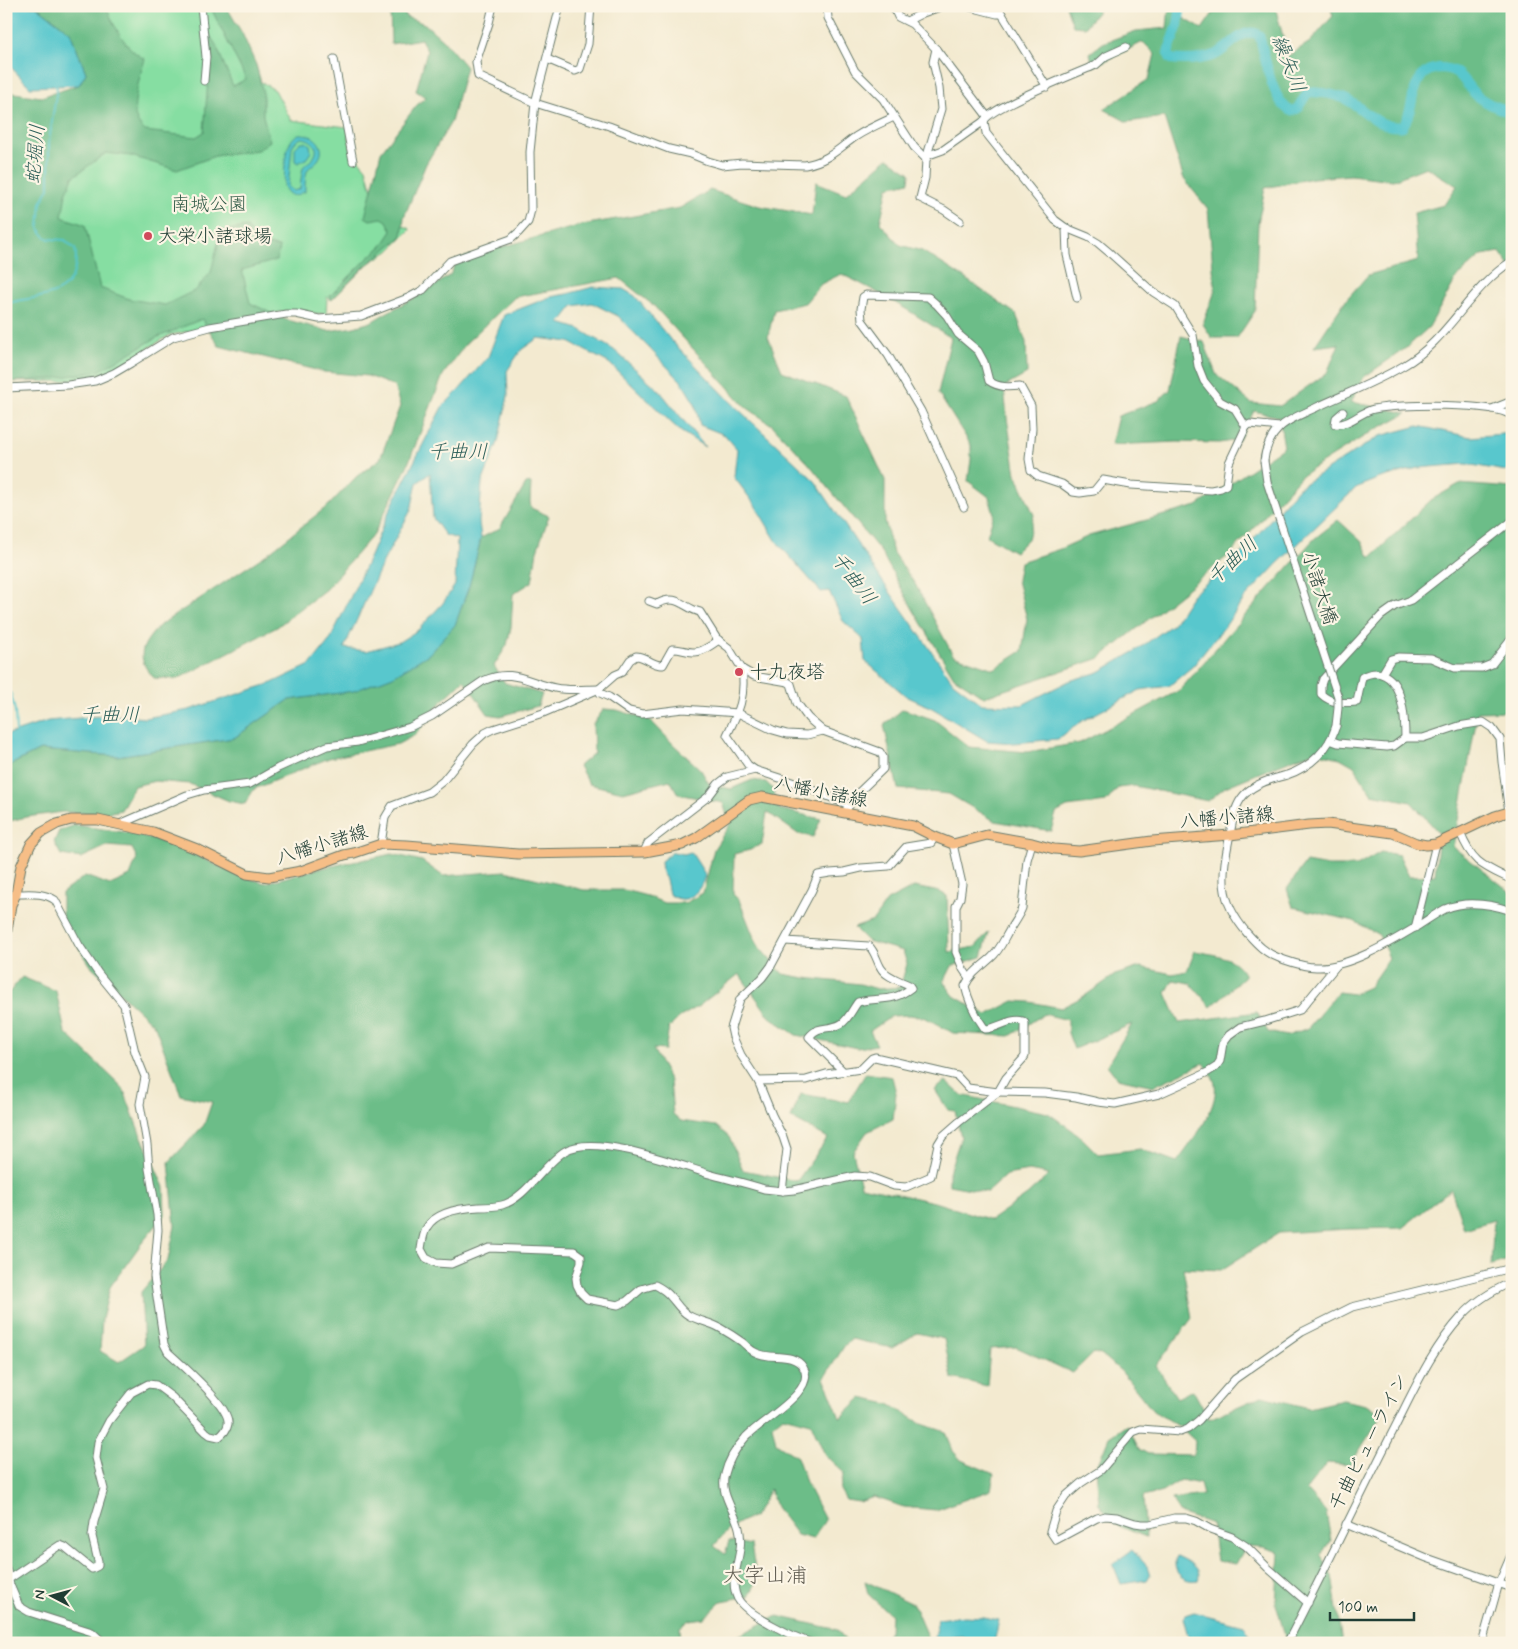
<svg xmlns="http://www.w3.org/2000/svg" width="1518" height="1649" font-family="Mynerve,'Klee One',sans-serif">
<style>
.green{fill:#86dea2;stroke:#528e6b}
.forest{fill:#6cbd88;stroke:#467d5e;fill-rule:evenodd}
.water{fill:#59c7cd;stroke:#3c8280;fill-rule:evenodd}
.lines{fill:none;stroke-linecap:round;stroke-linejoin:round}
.stream{stroke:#59c7cd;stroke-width:2}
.river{stroke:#59c7cd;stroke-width:10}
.minor-casing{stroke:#697a6b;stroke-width:9}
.major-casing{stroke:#697a6b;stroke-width:11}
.minor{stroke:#fff;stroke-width:7}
.major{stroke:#f6be87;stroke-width:9}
.minor-bridge-casing{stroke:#697a6b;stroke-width:9;stroke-linecap:butt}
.minor-bridge{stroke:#fff;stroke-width:7}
.poi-dot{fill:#d1495b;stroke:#fcf5e5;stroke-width:2}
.labels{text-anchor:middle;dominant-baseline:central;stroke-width:4.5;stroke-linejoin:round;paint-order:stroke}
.park-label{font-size:19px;fill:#345d4a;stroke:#fcf5e5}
.poi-label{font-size:19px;fill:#1f3d34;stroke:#fcf5e5;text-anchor:start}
.street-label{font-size:19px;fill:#1f3d34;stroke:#fcf5e5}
.water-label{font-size:20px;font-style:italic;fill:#2e605a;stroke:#fcf5e5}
.quarter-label{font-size:21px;fill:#635f54;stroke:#fcf5e5}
</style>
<rect width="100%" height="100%" fill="#fcf5e5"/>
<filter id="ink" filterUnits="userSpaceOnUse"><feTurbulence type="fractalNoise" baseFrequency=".02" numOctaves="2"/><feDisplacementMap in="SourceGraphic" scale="10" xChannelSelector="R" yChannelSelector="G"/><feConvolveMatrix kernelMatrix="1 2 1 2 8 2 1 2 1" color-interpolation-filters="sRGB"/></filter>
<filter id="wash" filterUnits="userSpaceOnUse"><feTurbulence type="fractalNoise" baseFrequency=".0096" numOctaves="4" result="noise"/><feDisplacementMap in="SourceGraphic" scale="20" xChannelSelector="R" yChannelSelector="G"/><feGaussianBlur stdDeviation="1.12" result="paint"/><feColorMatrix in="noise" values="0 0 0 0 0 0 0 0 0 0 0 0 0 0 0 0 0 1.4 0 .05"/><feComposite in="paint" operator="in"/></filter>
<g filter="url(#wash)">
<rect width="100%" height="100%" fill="#f3ead0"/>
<path class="green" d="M52,6h158l8,13 38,46 5,17 14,8 16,30 56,7 4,24 15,17 10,38 22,18 11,4 1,2 -21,21 -20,12 -37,37 -5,-3 -1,17 -41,-3 -115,24 -58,35 -20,7 -31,4 -55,1 60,-136 -15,-77 59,-28 -20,-98z"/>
<g class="forest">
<path d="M36,6h70c7,19 20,44 39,53 -4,13 -14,47 -9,59 2,6 5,9 9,13l51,6 8,-5 6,-78 -5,-26 11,17 17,41 13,-7 -36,-73h16l16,27 14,32 7,28v23l7,25 -12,9 -43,6 -38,14 -46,-14 -25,-3 -33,24 -7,17 -4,23 23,8 15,63 29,11 36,6 31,-15 15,-18 10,-41 26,-4 11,16 21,4 -2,13 -35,10 8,33 34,16 44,12 26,-4 17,-5 15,-9 38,-20 26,-18 8,-16 124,-34 98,-17 30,-18 49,16 53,9 4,-33 30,12 42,-36 22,15 -1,9 -21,5 -8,36 20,22 22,6 41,26 53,37 10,28 1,32 -23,13 3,31 9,56 18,41 -6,24 -13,13 -28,-16 7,-22 -5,-17 -21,-16 3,-21v-15l-33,-52 13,-55c-36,-24 -71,-46 -110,-64l-20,10 -16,19 -31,7 -6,27 14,34 64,25 39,84v41l8,32 22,31 38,71 41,14 28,-18 5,-32 -10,-39 3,-18 40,-13 29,-13 108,-30 87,-59 -5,-30 -25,-6 -15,29 -20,3 -42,-1 -66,3 7,-29 40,-15 12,-11 11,-54 23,6 12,32 35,29 29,3 47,-33 12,-29 -25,3 31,-46 23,-26 50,-14 -4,-48 30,-8 13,-19 -31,-19 -33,13 -42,-5 -38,3 -48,10 -7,35 -3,88 -18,27h-25l-9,-14 12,-33 -7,-82 -24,-30 -20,-62 -37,5 -23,-13 45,-30 6,-25 -12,-12 -50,25 -3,-14 13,-10 33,-12 31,-3 2,-22h12l-1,10 22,13 16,-23h57l13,50 22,-14 23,-26 -3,-10h182v268l-4,-10 -8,-12 -18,3 -25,22 -28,50 -23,21 -42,29 -13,25 56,11 -36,19 -70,44 -72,79 -129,103 -116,39 -30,-20 -40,-66 -33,-59 -72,-88 -37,-39 -26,-18 -92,-101 -35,-28 -104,19 -48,45 -24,33 -37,94 -32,65 -48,55 -49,38 -82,43 -18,9 -23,-1c-21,-22 -11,-34 6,-53l107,-71 62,-49 27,-28 24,-18 20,-53 -6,-20 -26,-10 -44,-4 -105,-26 -17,-27 -46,19 -57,33 -48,8 -45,3v-288l2,-2 33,5 38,-12 7,-12 -16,-41z"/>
<path d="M390,6h12l4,11 19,7 19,17 22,26 -15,55 -25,42 -22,53 -2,19 -40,33 -30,31 -2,-4 37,-37 15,-13 10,-15 -5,-10 -5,-3 -12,2 -5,-3 16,-65 35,-46 10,-9 -10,-6 11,-40 -6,-12 -30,5z"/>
<path d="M1066,6h36l-17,21 -12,-1z"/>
<path d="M531,483l-1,19 1,6 18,8 -12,35 -5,31 -19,12 -2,33 -4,18 -13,21 11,17 37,11 -4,12 -38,10 -12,-2 -24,-34 -22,21 -27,34 -17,9 -69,14 -75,31 -9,15 -16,-3 -39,-17 -35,-3 -21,5 -13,24 -19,4 -39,-2 -37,5 -20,5v-55l34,-17 77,6 117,-18 55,-38 65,-9 39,-15 36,-22 26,-30 14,-38 12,-48 19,-10 26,-44z"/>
<path d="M1459,484l53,4v223l-34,1 -25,135 59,46v366l-21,6 3,-45 -30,9 -13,-40 -49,39 -53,1 -70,4 -58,37 -38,-2 9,50 -36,48 21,32 16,-8 16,29 53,-23 47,12 34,-8 23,5 16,10 -32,50 -23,-2 -21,27 20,22 5,29 -10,14 11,21 10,67h-55l-11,-39 3,-52 -16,-5 -17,-1 -10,18 -19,-3 -5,-37 -33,-11 -7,-14 31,-4 -3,-11 -19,-4 -19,12 -19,5 3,40 -32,-13 -15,-20 -3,-35 13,-32 18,-12 12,24 9,5 46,1 1,-14 -15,-14 -27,-16 -32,-40 -20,-16 -8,-2 -20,20 -57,-26 -26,2 -3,37 -35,-8 -8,-39 -27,-6 -25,15 -40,-9 -7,6 -21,33 16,40 21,-20 28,6 33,20 24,8 7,19 8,9 33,14 -3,16 -55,20 -32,-3 -30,-10 -15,5 -13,-2 -6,-10 4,-17 -19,-18 -14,-32 -28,-7 -11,9 4,18 21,14 10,28 18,35 -12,19 -16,-4 -21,-28 -6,-18 -16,28c-17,3 -30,16 -40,29l11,8 4,-13 22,4 6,36 -8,15 -27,5 -18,17 -15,2 -9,7 1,16h-675v-647l16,-19 34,14 9,41 58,56 16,43 25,56 1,28 -24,29 -31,43 -8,32 -2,32 19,11 25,-17 -3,-53 27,-32 7,-34 -6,-64 35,-37 8,-23 -31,-7 -26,-69 -64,-60 -29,-44v-29l23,-17 25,9 20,-9 7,-18 -5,-10 -25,-2 -26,12 -20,-3 -7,-13 5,-11 16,-6 55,8 24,6 35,13 48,23 28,8 52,-14 75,-15 30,7 21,15 62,-5 79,19h40l23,6 17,7h21l18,-10 11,-44 16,-25 -7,-21 -45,-9 -8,-14 -47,12 -34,-8 -10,-18 15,-13 -1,-29 11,-15 13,1 33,10 24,25 27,25 8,14 22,5 21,-9 14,2 6,6 7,21 42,10 -8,18 -15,-3 -31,-22 -5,32 -12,6 -16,4 -1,40 6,6 18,45 26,29 22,4 55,6 18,5 22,-2 7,-23 -4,-13 -36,-10 -13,-13 19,-7 14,-20 27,-14 26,5 7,4 2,56 26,-5 14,-15 -7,25 -30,9 -8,16 10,14 33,19 27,-14 16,1 31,6 25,-13 29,-20 25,-8 32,7 15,-3 8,-20c20,4 41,5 50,25l-34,31 -21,-24 -17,-3 -7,13 13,30 78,-11 11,20 19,4 21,-8 30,-36 15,2 16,-7 20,-29 -10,-23 -25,-14 -61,-14 -6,-18 19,-27 22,4h29l24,-14 18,3 10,21 26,-1 4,-42 -28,-31 -39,-8 -18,-28 -14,-8 -25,-6 -22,7 -68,28 -17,14 -74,-15 -16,2 -12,14 -39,5 -11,6 -5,18 -56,-10 -46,-27 -51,-5 -14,-64 19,-16 32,11 34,27 58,5 53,-9 100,-53 50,-58 84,-93 24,-19 24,22 8,16 61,-58zM739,974l31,43 26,18 61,13 20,-3 -7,-14 22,-15 18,-1 16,3 27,15 57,3 34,-22 24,6v13l6,16 58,-25 -25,41 10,13 37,8 50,-23c4,6 10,15 11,21 4,25 -24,59 -38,78l-37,-13 -42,5 -19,-19 -31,-22 -87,-18 -15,-14 -11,9 13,20 7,1 6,26 -12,35v13l38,7 19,-17 23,-4 20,4 -22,20 -36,25 -57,-18 -73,-16 -8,-34 14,-20 26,-13 3,-26 -4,-16 -26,-4 -18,29 -47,-8 -10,24 37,20 -31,43 -54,-11 -14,-33 -13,-11 -35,-5 -8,-7 -3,-33 -17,-32 12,1 4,-22 11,-11 19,-11z"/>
<path d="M865,1581l48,23 17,39h-47l7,-12 1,-16 -23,-21z"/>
<path d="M777,1616l61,14 9,13h-133l22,-6z"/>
</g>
<g class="water">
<path d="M6,6h30l34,26 16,41 -7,12 -49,2 -24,-25z"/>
<path d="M299,134c14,-1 29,12 19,26 -3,4 -9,6 -11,11 -2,7 -2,14 -2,21h-3c-7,7 -15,3 -18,-6 1,-15 -1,-45 15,-52zM301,138c9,0 20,8 13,19 -3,5 -8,5 -11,11 -2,7 -2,14 -3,21l-6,2 -6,-4 4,-40 3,-5z"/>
<path d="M301,142h5l4,3 1,7 -5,7 -8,4 -3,-2v-13z"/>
<path d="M593,287l30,2 12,7 34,42 68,70 78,73 70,104 68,97 29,22 40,1 47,-24 30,-9 35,-20 39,-28 19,-29 46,-38 61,-70 81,-51 38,-10 53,11 41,-4v39l-46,-8 -48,4 -38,10 -23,9 -80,77 -33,35 -18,26 -33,41 -24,20 -29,4 -58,31 -24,18 -44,4 -27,-2 -55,-33 -26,-12 -41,-35 -2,-22 -20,-18 -14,-30 -8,1 -44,-50 -22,-37 -21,-28 3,-28 -12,-14 -25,-10 -5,-21 -14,-23 -63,-65 -26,-13 -19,3 -13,17 19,6 35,21 45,40 46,57 -25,-16 -71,-68 -40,-21 -31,-4 -17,12 -14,21 1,25 -10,46 -16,41 -3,39 2,16 -12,48 -14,39 -26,29 -36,22 -39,15 -65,9 -55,38 -117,18 -77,-6 -34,17v-32l42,-14 64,-6 33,3 44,-8 83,-27 38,-18 20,-25 41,-86 18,-43 53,-104 18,-18 28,-32 16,-42 46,-18 17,-3zM430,473l3,45 12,17 12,4 -2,46 -12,18 -25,27 -19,12 -33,9 -22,-3 39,-86 28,-52 6,-27z"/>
<path d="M673,852l11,2 7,-2 14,22c-1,10 -12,27 -24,25 -4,0 -9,-3 -12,-5l-3,-15 -4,-6 -1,-12z"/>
<path d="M1132,1550l15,16 3,9 -3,5 -26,4 -8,-20z"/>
<path d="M1177,1556c10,5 26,11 21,24 -15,3 -28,-9 -21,-24z"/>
<path d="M1194,1612l50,13 11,18h-65l-7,-25 2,-3z"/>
<path d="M964,1616l19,1 16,3 -5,23h-20l-12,-7 -28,2 4,-19z"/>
</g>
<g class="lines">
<g class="stream">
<path d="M6,304c24,-9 58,-2 68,-32 2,-8 3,-15 1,-23l-10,-9 -16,-1 -5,-3 -5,-8 2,-25 8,-15v-46l8,-54 -2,-3"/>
<path d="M6,690l5,4 4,17 1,21"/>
</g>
<path class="river" d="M1181,6l-3,19 -10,28 3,6c14,2 31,1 44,-4 14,-6 29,-30 44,-20 6,19 12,67 32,76l6,-2 11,-17c14,0 27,2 39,8 19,10 33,30 56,26 11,-15 7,-36 19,-50 4,-5 10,-7 17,-8 23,0 24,15 38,28 10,8 23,13 35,17"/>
</g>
</g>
<g filter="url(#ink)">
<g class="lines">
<g class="minor-casing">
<g id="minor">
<path d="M201,6l5,51 -2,24"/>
<path d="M493,6l-4,17 -13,39 2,14 57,27 74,23 60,23 22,5 17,7 14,4 20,-2 63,2c23,-4 33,-16 50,-28 12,-8 26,-14 39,-20"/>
<path d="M827,6l1,12 27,53 28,28 31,48 12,12"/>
<path d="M893,6l5,11 14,7 24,25 51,67"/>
<path d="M966,6l31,8h5"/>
<path d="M997,6l50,81"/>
<path d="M907,21l16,-8 20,-7"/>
<path d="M936,49l-3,13 6,26 2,21 -15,50 -1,19 -5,20 24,12 16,11"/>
<path d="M334,59l19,102"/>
<path d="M547,59l28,12 5,-2 8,-25 3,-38"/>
<path d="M984,121l2,12 69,87 11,8 22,9 10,6 13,11 42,38 22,14 18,29 5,31 6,15 16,20 15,8 11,18"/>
<path d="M926,159l3,-4 14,-5 41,-29c7,-14 93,-48 112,-56l10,-9 20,-9"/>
<path d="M1066,228l1,27 10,43"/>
<path d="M6,388l62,-3 27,-4 19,-8 17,-10 42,-26 37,-10 76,-13h10l23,5 42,-3 47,-18 15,-8 27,-29 61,-22 8,-7 9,-10 3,-12 -1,-58 5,-49 25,-97"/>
<path d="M1492,409l20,-8"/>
<path d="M1343,412l-7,6 -1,6c14,2 25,-12 39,-15 24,-5 120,-7 138,7"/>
<path d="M1264,461c1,-12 7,-25 16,-34 10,-9 25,-14 37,-20 28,-13 59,-25 86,-41 46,-26 65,-77 109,-105"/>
<path d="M964,507l-43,-96 -33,-56 -26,-35 -1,-11 2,-12 3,-2 62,2 8,7 11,12 11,18 20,17 6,11 5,19c10,7 20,6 31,5l11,20 1,23 -3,30 2,11 7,6 24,8 11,8 7,1 14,-2 9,-11 28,5 80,5 10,-2 5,-3 3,-22 17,-36 4,-3 30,3"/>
<path d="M649,601l8,3c21,-11 26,4 43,8l17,27 12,9 13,21 12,7 34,6 3,2 6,19 11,15 15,13 57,21 3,5v12l-26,25 -13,19"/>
<path d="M742,669c4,28 -3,42 -15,66l21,30 7,5 43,14 51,21"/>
<path d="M1382,674l9,-15 7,-2 33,1 24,10h27l10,-4 20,-26"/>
<path d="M1336,726c-7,23 -25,41 -49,49 -15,4 -32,8 -43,20 -10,11 -11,26 -14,39 -8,41 -13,64 17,99 10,11 18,20 32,25 12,4 24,9 37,9 30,2 75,-25 100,-40 10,-6 19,-13 29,-18 21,-9 46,-5 67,2"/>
<path d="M1405,738c0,-19 -2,-62 -28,-65 -5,0 -10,1 -15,4l-5,25c-13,1 -26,2 -36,-8v-9l2,-6 58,-63 14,-10 16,-6 101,-79"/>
<path d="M1330,740l8,3 49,4 7,-1 11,-8h18l36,-12 24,-4 9,6 8,11 2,23 7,50"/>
<path d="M120,824l67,-29 17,-5 46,-6 28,-16 49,-22 31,-4 52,-15 22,-11 51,-35c29,-14 46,2 72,7 14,3 30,1 44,1l1,4 9,4 20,14 13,3 41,-5 55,4 35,17 14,4 20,1 16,-4"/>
<path d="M1460,832c12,31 23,34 52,48"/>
<path d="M381,844l4,-26 7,-12 37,-14 14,-11 30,-37 12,-11 8,-4 50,-16 56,-24 16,-14 7,-3 8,-12 6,-4c10,0 16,10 27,9l9,-16c8,-1 13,3 21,3 9,1 18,-7 26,-12"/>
<path d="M953,844l9,40 -2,14 -4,8v46l7,17 6,9"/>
<path d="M644,852l4,-9 61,-47 9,-12 9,-7 28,-7"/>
<path d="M1415,928l21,-84"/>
<path d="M785,941l84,5c7,7 7,14 12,22 5,9 20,13 28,17l2,3c-21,16 -31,8 -53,14 -5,6 -10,18 -17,22 -12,7 -22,0 -32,13l34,34"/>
<path d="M758,1081l48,-1 20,-6 35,-5 11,-11 3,-1 82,19 11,12 30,4 47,1 31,4 22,5 17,2 44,-10 49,-22 8,-5 4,-6 3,-18 6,-8 11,-8 25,-6 35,-11 37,-45"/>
<path d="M782,1191l5,-42 -4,-12 -11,-22 -14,-34 -17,-26 -8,-18 -2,-9 9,-29 22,-21 9,-12 41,-76 6,-15 12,-2 14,-1 17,-4 28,-2 17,-19 25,-4 4,-6"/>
<path d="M1346,1524l81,34 85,30"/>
<path d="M6,1568l4,17 9,21 10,6 63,20 12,11"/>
<path d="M9,1579l51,-34 5,2 27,22 6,-3v-5l-6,-25 2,-14 10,-33 -8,-31 2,-16 11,-21 22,-28 17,-9 8,1 16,12 34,35 4,3 9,2c5,-4 8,-7 9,-13 3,-17 -47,-60 -60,-72l-4,-8 -10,-67 4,-47 -1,-15 -8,-46 -2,-25 -7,-40 5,-27 -10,-25 -11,-47 -26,-32 -19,-28 -24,-45c-12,-8 -25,-6 -39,-6"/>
<path d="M1308,1603l-40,-35 -22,-22 -14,-9 -22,-8 -14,-8 -10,-3h-12l-24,6h-8l-7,-1 -18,-6 -12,-1 -8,2 -41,22 -6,-9 6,-20 10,-15 15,-13 20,-13 32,-38 8,-3 39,3 8,-3 11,-9 36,-41 67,-47 50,-25 160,-39"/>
<path d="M812,1643c-17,-5 -61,-27 -72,-41 -5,-6 -6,-13 -6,-21 2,-18 10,-35 5,-53 -4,-17 -20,-35 -14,-54 3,-13 11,-26 20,-36 13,-16 74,-47 58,-71 -9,-15 -32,-7 -46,-14 -6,-2 -10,-7 -15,-11 -7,-5 -15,-10 -22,-14 -10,-6 -22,-7 -32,-13 -9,-5 -13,-15 -21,-22 -3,-3 -8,-6 -12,-8l-14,4 -14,12 -9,4 -31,-6 -6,-6 -4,-8 -1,-7 5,-16v-6l-7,-5 -85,-3 -38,16 -15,-1 -10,-5 -5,-9c1,-7 2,-15 6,-22 9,-15 35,-19 52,-20 7,0 15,0 23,-2 23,-6 43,-42 63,-54 30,-18 111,13 144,23 18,5 37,9 55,15l19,2 11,-1 61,-14 15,1 24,9 12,1 25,-11 7,-32 5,-8 16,-14 39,-30 8,-14 17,-19 2,-3v-33l-2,-2c-13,-4 -25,8 -38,8 -10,-14 -16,-26 -20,-43 6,-13 16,-19 26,-28 9,-8 12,-17 18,-27 4,-8 10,-15 13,-23l5,-48 5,-17"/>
<path d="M1287,1643c36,-69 70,-141 105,-210 21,-41 39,-83 70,-117 13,-15 32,-26 50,-34"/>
<path d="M1482,1643l17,-60 13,-30"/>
</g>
</g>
<g class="major-casing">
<path id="major" d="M6,937l5,-32 5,-11 5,-28 10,-22 10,-11 16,-9 14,-4h27l55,12 44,17 50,25 22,3 32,-6 43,-16 10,-2 27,-9 26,1 111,9 127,-2 37,-7 14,-7 53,-38 13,-3 151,29 22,11 18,7 34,-9 45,8 22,6 25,2 73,-10 78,-6 79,-10 19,-1 65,9 23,10 10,2 10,-1 59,-28 17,-5"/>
</g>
<use href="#minor" class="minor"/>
<use href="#major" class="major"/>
<g class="minor-bridge-casing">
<path id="minor-bridge" d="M1264,461l3,21 71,215v11l-2,18"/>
</g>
<use href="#minor-bridge" class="minor-bridge"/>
</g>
</g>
<g class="poi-dot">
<circle cx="148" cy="236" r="5"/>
<circle cx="739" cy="672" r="5"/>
</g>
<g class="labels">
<g class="park-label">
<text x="209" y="204">南城公園</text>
</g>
<g class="poi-label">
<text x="158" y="236">大栄小諸球場</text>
<text x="749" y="672">十九夜塔</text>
</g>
<g class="street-label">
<text transform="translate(1319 588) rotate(72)">小諸大橋</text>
<text transform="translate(821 792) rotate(11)">八幡小諸線</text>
<text transform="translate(1227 818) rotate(-5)">八幡小諸線</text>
<text transform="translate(322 845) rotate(-17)">八幡小諸線</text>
<text transform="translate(1369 1442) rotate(-63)">千曲ビューライン</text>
</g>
<g class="water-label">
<text transform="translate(1288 64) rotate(69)">繰矢川</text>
<text transform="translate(36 154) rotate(-85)">蛇堀川</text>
<text x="458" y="452">千曲川</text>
<text transform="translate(1233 561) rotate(-43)">千曲川</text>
<text transform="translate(853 579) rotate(53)">千曲川</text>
<text x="110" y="715">千曲川</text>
</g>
<g class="quarter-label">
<text x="765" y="1576">大字山浦</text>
</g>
</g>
<rect width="1518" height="1649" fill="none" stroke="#fcf5e5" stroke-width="25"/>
<g transform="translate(52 1596) rotate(276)" stroke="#fcf5e5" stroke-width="4" paint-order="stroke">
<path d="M0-4L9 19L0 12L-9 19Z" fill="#1f3d34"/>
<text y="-8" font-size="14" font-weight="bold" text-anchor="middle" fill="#1f3d34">N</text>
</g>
<path d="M1330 1612v8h84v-8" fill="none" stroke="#1f3d34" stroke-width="2.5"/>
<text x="1338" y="1612" font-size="15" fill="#1f3d34" stroke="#fcf5e5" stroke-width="4" paint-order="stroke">100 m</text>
</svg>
